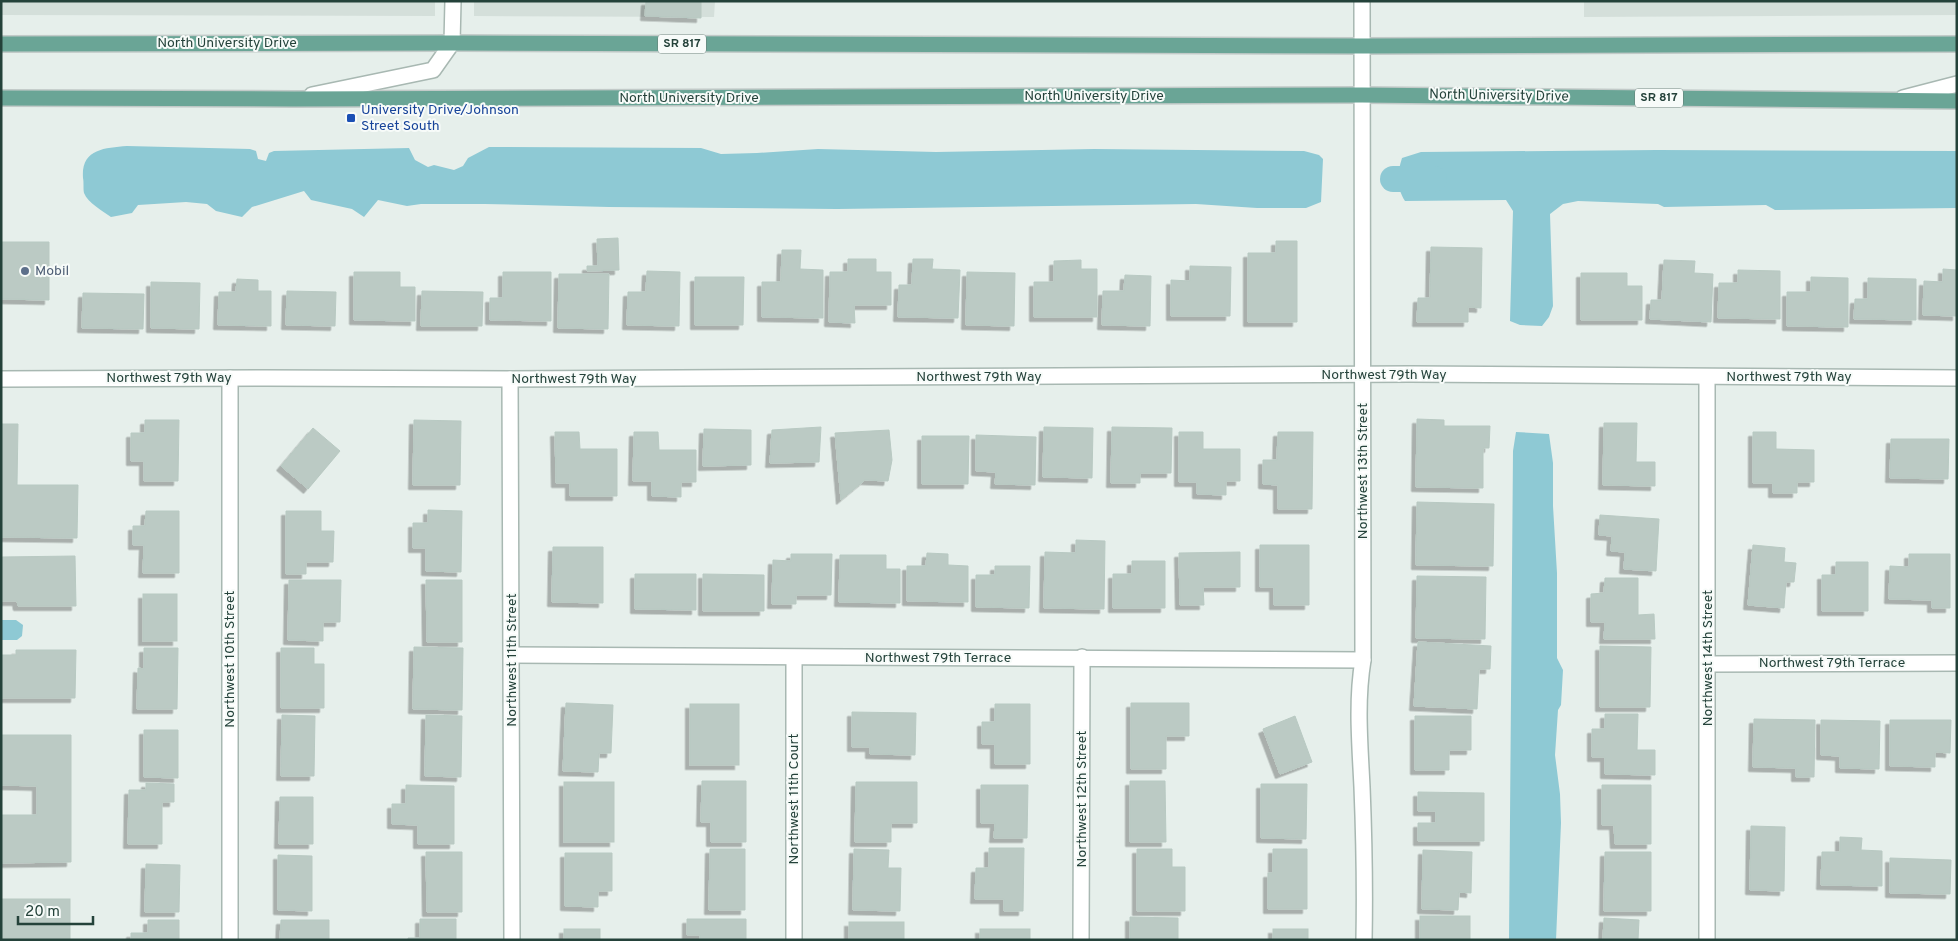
<svg xmlns="http://www.w3.org/2000/svg" width="1958" height="941" font-family="Overpass,sans-serif">
<style>
.built{fill:#d4dfda}
.water{fill:#8ec9d4}
.lines{fill:none;stroke-linecap:round;stroke-linejoin:round}
.canal{stroke:#8ec9d4;stroke-width:26}
.building{fill:#bbcac4;stroke:#b8c9c2;filter:url(#shadow)}
.minor-casing{stroke:#a8b8b2;stroke-width:18}
.major-casing{stroke:#c2cac8;stroke-width:18}
.minor{stroke:#fff;stroke-width:15}
.major{stroke:#6aa596;stroke-width:15}
.transit-dot{fill:#1a4fb4;stroke:#f7fbf9;stroke-width:2}
.service-dot{fill:#5c6f8a;stroke:#f7fbf9;stroke-width:2}
.labels{text-anchor:middle;dominant-baseline:central;stroke-width:4;stroke-linejoin:round;paint-order:stroke}
.shield{fill:#f7fbf9;stroke:#637a73;stroke-width:1}
.shield-label{font-size:12px;font-weight:bold;fill:#24423a}
.street-label{font-size:14px;fill:#24423a;stroke:#f7fbf9}
.transit-label{font-size:14px;fill:#164399;stroke:#f7fbf9;text-anchor:start}
.service-label{font-size:14px;fill:#4e5e75;stroke:#f7fbf9;text-anchor:start}
</style>
<defs>
<filter id="shadow"><feDropShadow dx="-4.5" dy="4.5" stdDeviation="0" flood-color="#0004"/></filter>
</defs>
<rect width="100%" height="100%" fill="#e6efeb"/>
<g class="built">
<path d="M1,1h434v15l-434,-1z"/>
<path d="M474,1h241l-1,16 -240,-1z"/>
<path d="M1584,1h373v14l-373,2z"/>
</g>
<g class="water">
<path d="M127,146l123,3 6,2 2,8 8,2 3,-8 5,-2 135,-3 6,12 13,7 6,-2 20,5 9,-4 5,-8 21,-11 212,1 20,6 36,-1 61,-4 118,3 158,-3 210,2 15,4 4,4 -2,43 -15,6h-49l-61,-4 -359,5 -228,-2 -124,-3h-64l-14,2 -29,-6 -14,17 -12,-8 -41,-9 -7,-9 -52,16 -10,10 -26,-6 -9,-7 -21,-2 -48,3 -6,8 -21,4c-8,-6 -23,-14 -27,-24 -1,-4 0,-11 -1,-15 -2,-29 21,-30 44,-32z"/>
<path d="M1657,150l300,1v57l-182,2 -9,-5 -102,2 -6,-3 -80,-3 -15,3 -13,10 3,92 -4,11 -7,9 -22,-1 -10,-4 3,-110 -7,-11 -101,1c-9,-15 -8,-27 -3,-43l19,-6z"/>
<path d="M1516,432l33,2 4,29v43l4,67v85l6,12 -2,35 -3,5 -3,45 5,39 1,29 -5,117h-47l4,-489z"/>
<path d="M1,620h15l7,5 -1,11 -5,4h-16z"/>
</g>
<g class="lines">
<path class="canal" d="M1393,179h41"/>
</g>
<g class="building">
<path d="M646,1h55v17l-56,-2z"/>
<path d="M618,238l1,32 -32,1v-5h11l-1,-27z"/>
<path d="M1276,241h21v81h-49v-69h28z"/>
<path d="M1,242h48v58l-48,-1z"/>
<path d="M1431,247l51,1 -1,60 -13,-1v15h-51l1,-24h12z"/>
<path d="M782,250h19l-1,19 23,1v48l-61,-1v-35h19z"/>
<path d="M848,259h28v13h15v33h-37l1,18 -26,-1 1,-50h18z"/>
<path d="M913,259h20l-1,10 28,1 -2,48 -60,-1 1,-32h13z"/>
<path d="M1081,260v9h16v48h-63v-35h20v-21z"/>
<path d="M1664,260l31,1 -1,12 19,1 -2,48 -61,-3 1,-19h11z"/>
<path d="M1190,266l41,1 -1,49h-59v-36l19,1z"/>
<path d="M1943,269l14,1v46l-34,-1 1,-34 19,1z"/>
<path d="M1738,270l42,1v48l-62,-1 1,-35h19z"/>
<path d="M647,271l33,1 -1,54 -52,-1 1,-33h18z"/>
<path d="M354,272h46v15h15v34l-61,-1z"/>
<path d="M503,272h48v49l-61,-1v-22h13z"/>
<path d="M967,272l48,1 -1,53 -48,-1z"/>
<path d="M1581,273h46v13h15v34h-61z"/>
<path d="M559,274h50l-1,55 -50,-1z"/>
<path d="M1125,275l26,1 -1,50 -48,-1 1,-34h21z"/>
<path d="M695,277h49l-1,48h-48z"/>
<path d="M1811,277l37,1v49l-61,-1v-34h24z"/>
<path d="M1868,278l48,1v41l-62,-1 1,-20h13z"/>
<path d="M237,279l21,1v11h13v35l-53,-1 1,-33h17z"/>
<path d="M151,282l49,1 -1,46 -48,-1z"/>
<path d="M287,291l49,1 -1,34 -49,-1z"/>
<path d="M422,291l61,1 -1,34h-61z"/>
<path d="M83,293l61,1 -1,35 -61,-1z"/>
<path d="M1417,419l27,1v6h46l-1,22h-6v40l-67,-1z"/>
<path d="M145,420h34l-1,61h-34v-20h-13v-28h14z"/>
<path d="M414,420l47,1 -1,64h-47z"/>
<path d="M1604,423h33l-1,39h19v24l-52,-1z"/>
<path d="M1,424h17l-1,61h61l-1,53 -76,-1z"/>
<path d="M821,427l-2,35 -49,1 2,-33z"/>
<path d="M1044,427l49,1 -1,50 -49,-1z"/>
<path d="M1112,427l60,1 -1,45h-31v10h-29z"/>
<path d="M313,428l27,23 -32,38 -27,-23z"/>
<path d="M704,429l47,1v35l-48,1z"/>
<path d="M889,430l3,30 -4,21 -23,-1 -24,20 -6,-67z"/>
<path d="M555,432h24l1,17h37v47h-47v-13h-14z"/>
<path d="M634,432h24l1,18h37v32h-15v15l-29,-1v-15h-19z"/>
<path d="M1179,432h24v17h37v32h-14v14l-29,-1v-12h-18z"/>
<path d="M1278,432h35l-1,77h-34v-24l-15,-1v-24h14z"/>
<path d="M1753,432h23v17l38,1v32h-17v11h-24v-10h-20z"/>
<path d="M976,435l60,2 -1,48 -40,-1 1,-12 -20,-1z"/>
<path d="M922,436h47l-1,48h-46z"/>
<path d="M1891,439h58l-1,40 -58,-1z"/>
<path d="M1417,502l77,2 -1,62 -77,-1z"/>
<path d="M428,510l34,1 -1,61 -35,-1v-23h-13v-25h15z"/>
<path d="M146,511h33v62h-36l1,-28h-11v-19h12z"/>
<path d="M286,511h35v20h13l-1,31h-27v12h-20z"/>
<path d="M1600,515l59,4 -3,52 -32,-2 1,-17 -14,-1 1,-15 -13,-1z"/>
<path d="M1076,540l29,1 -1,68 -60,-1 1,-56 31,1z"/>
<path d="M1260,545h49v60h-35v-18h-14z"/>
<path d="M1753,545l32,3 -1,14 12,1 -2,19h-8l-2,26 -36,-3z"/>
<path d="M553,547h50v56l-51,-1z"/>
<path d="M1240,552v35h-37l1,18h-24l-1,-52z"/>
<path d="M927,553l21,1v11l20,1v36l-61,-1v-35h19z"/>
<path d="M791,554h41l-1,41h-35v9h-24l1,-44 18,1z"/>
<path d="M1909,554h41v54h-18v-8l-43,-1 1,-33 19,1z"/>
<path d="M840,555h46v14h14v34l-61,-1z"/>
<path d="M75,556l1,50h-58l-1,-5h-16v-44z"/>
<path d="M1132,561h33v47h-52v-34h19z"/>
<path d="M1836,562h32v49h-46v-36h14z"/>
<path d="M995,566h35l-1,42 -53,-1v-32h19z"/>
<path d="M635,574h61v36l-61,-1z"/>
<path d="M703,574l61,1v36h-61z"/>
<path d="M1417,576l69,1 -1,62 -69,-1z"/>
<path d="M1605,578h33v37l16,-1 1,25h-51l1,-17h-14v-28l13,-1z"/>
<path d="M289,580h52l-1,42h-17v19l-35,-1z"/>
<path d="M426,580h36v62h-35z"/>
<rect x="143" y="594" width="34" height="47"/>
<path d="M1418,642l73,4 -1,23h-11l-2,40 -63,-3z"/>
<path d="M1600,646l51,1 -1,60h-50z"/>
<path d="M414,647l49,1 -1,62 -49,-1z"/>
<path d="M144,648h34l-1,61h-40l1,-41 6,1z"/>
<path d="M281,648h33v16h10v44h-43z"/>
<path d="M16,650h60l-1,48h-74v-43h15z"/>
<path d="M566,703l47,2 -2,48h-12l-1,19 -35,-1z"/>
<path d="M1131,703h58v33h-23v33h-35z"/>
<rect x="690" y="704" width="49" height="61"/>
<path d="M995,704h35v60h-35v-20h-13v-22h13z"/>
<path d="M852,712l64,1 -1,42 -45,-1v-7h-18z"/>
<path d="M1605,714h33l-1,36h18v25l-50,-1v-17h-13v-28h13z"/>
<path d="M282,715l33,1 -1,60h-33z"/>
<path d="M426,715l36,1 -1,61 -36,-1z"/>
<path d="M1295,716l17,46 -32,12 -17,-45z"/>
<path d="M1415,716h56v34h-22v20h-34z"/>
<path d="M1754,719l61,1 -1,57h-18v-9l-43,-1z"/>
<path d="M1821,720l59,1 -1,48 -39,-1v-12l-19,-1z"/>
<path d="M1890,720h61l-1,33 -15,-1v15l-45,-1z"/>
<path d="M144,730h34v48l-34,-1z"/>
<path d="M1,735h70v127l-70,1v-48h36v-29l-36,-1z"/>
<path d="M702,781h44v61h-35v-20h-10z"/>
<path d="M1130,781h35l1,61h-36z"/>
<rect x="564" y="782" width="50" height="60"/>
<path d="M856,782h61v41h-26v19h-36z"/>
<path d="M146,783l28,1v18h-12v42h-34l1,-54h17z"/>
<path d="M1261,784h46l-1,55 -45,-1z"/>
<path d="M406,785l48,1v58h-36v-19l-26,-1v-20h14z"/>
<path d="M981,785h47l-1,53h-33l1,-15h-14z"/>
<path d="M1602,785h49v59h-36l-1,-19h-12z"/>
<path d="M1418,792l66,1v48h-66v-18h18v-12h-18z"/>
<path d="M280,797h33v47h-34z"/>
<path d="M1751,826l34,1 -1,64 -34,-1z"/>
<path d="M1840,837l22,1 -1,12 21,1v35l-61,-1 1,-33h18z"/>
<path d="M989,848h35l-1,63h-19v-12h-29l1,-31h13z"/>
<path d="M710,849h35v61h-36z"/>
<path d="M854,849l35,1 -1,18h13l-1,43 -47,-1z"/>
<path d="M1137,849h35v18h13v44h-48z"/>
<path d="M1273,849h34v60h-39v-36h5z"/>
<path d="M1423,850l49,2 -1,41 -12,-1 -1,18 -36,-1z"/>
<path d="M426,852h36v60h-35z"/>
<path d="M1605,852h46v59h-47z"/>
<path d="M565,853h47v38h-14v16l-33,-1z"/>
<path d="M278,855l34,1v55l-34,-1z"/>
<path d="M1890,858l61,2 -1,34 -60,-1z"/>
<path d="M146,864l34,1 -1,47h-34z"/>
<rect x="1" y="899" width="69" height="41"/>
<rect x="1420" y="916" width="50" height="24"/>
<path d="M1130,917l48,1v22h-48z"/>
<path d="M1604,918l35,2 -1,20h-35z"/>
<path d="M420,919h36v21h-48v-2h12z"/>
<path d="M687,919h59v21h-46v-5h-13z"/>
<path d="M148,920h31v20h-48v-7h17z"/>
<path d="M281,920h48v20h-49z"/>
<rect x="849" y="922" width="55" height="18"/>
<rect x="564" y="929" width="36" height="11"/>
<rect x="980" y="929" width="50" height="11"/>
<rect x="1273" y="929" width="35" height="11"/>
</g>
<g class="lines">
<g class="minor-casing">
<g id="minor">
<path d="M1362,1l1,659c-7,42 -3,85 -1,127 2,50 3,102 2,153"/>
<path d="M312,95l121,-25 19,-27 1,-42"/>
<path d="M1903,98l54,-14"/>
<path d="M1,379l266,-1 243,1 900,-5 547,4"/>
<path d="M510,379l2,561"/>
<path d="M512,655l851,5"/>
<path d="M1708,664l249,-1"/>
<path d="M230,940v-562"/>
<path d="M794,940v-282"/>
<path d="M1081,940l1,-283"/>
<path d="M1707,940v-563"/>
</g>
</g>
<g class="major-casing">
<g id="major">
<path d="M1,44l451,-1 911,3 594,-2"/>
<path d="M1,98l293,1 1068,-4 595,6"/>
</g>
</g>
<use href="#minor" class="minor"/>
<use href="#major" class="major"/>
</g>
<rect class="transit-dot" x="346" y="113" width="10" height="10" rx="2.5"/>
<circle class="service-dot" cx="25" cy="271" r="5"/>
<g class="labels">
<g class="shield">
<rect x="658" y="34.5" width="48" height="19" rx="4"/>
<rect x="1635" y="88.5" width="48" height="19" rx="4"/>
</g>
<g class="shield-label">
<text x="682" y="44">SR 817</text>
<text x="1659" y="98">SR 817</text>
</g>
<g class="street-label">
<text x="227" y="43">North University Drive</text>
<text x="1094" y="96">North University Drive</text>
<text transform="translate(1499 96) rotate(1)">North University Drive</text>
<text x="689" y="98">North University Drive</text>
<text x="1384" y="375">Northwest 79th Way</text>
<text x="979" y="377">Northwest 79th Way</text>
<text x="1789" y="377">Northwest 79th Way</text>
<text x="169" y="378">Northwest 79th Way</text>
<text x="574" y="379">Northwest 79th Way</text>
<text transform="translate(1363 471) rotate(-90)">Northwest 13th Street</text>
<text x="938" y="658">Northwest 79th Terrace</text>
<text transform="translate(1708 658) rotate(-90)">Northwest 14th Street</text>
<text transform="translate(230 659) rotate(-90)">Northwest 10th Street</text>
<text transform="translate(512 660) rotate(-90)">Northwest 11th Street</text>
<text x="1832" y="663">Northwest 79th Terrace</text>
<text transform="translate(794 799) rotate(-90)">Northwest 11th Court</text>
<text transform="translate(1082 799) rotate(-90)">Northwest 12th Street</text>
</g>
<g class="transit-label">
<text x="361" y="110">University Drive/Johnson<tspan x="361" dy="16">Street South</tspan></text>
</g>
<g class="service-label">
<text x="35" y="271">Mobil</text>
</g>
</g>
<rect width="1958" height="941" fill="none" stroke="#24423a" stroke-width="5"/>
<path d="M18 916v8h75v-8" fill="none" stroke="#24423a" stroke-width="2.5"/>
<text x="25" y="916" font-size="15" fill="#24423a" stroke="#f7fbf9" stroke-width="4" paint-order="stroke">20 m</text>
</svg>
